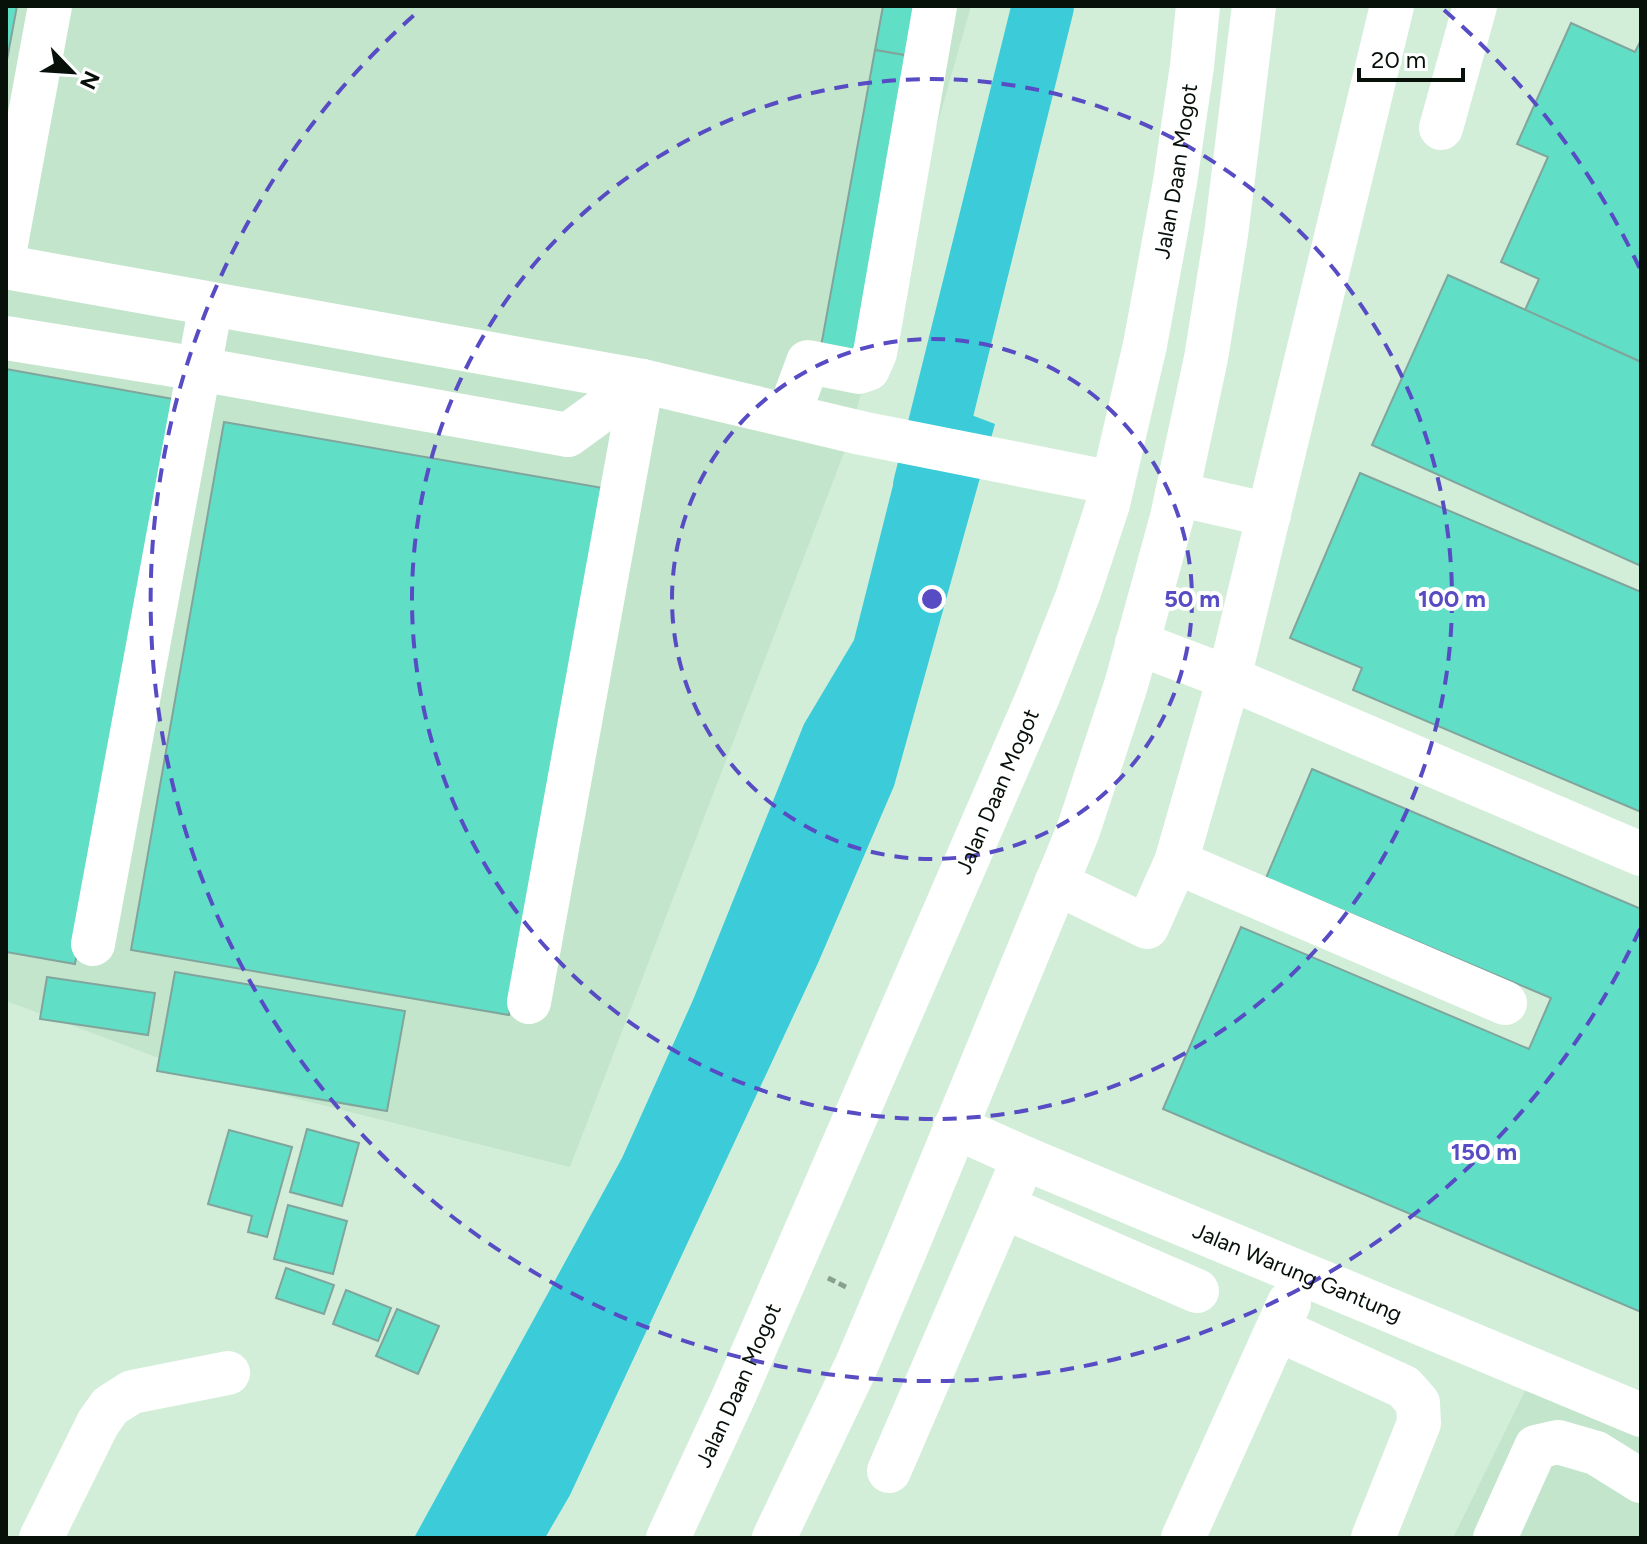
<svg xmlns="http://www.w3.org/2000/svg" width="1647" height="1544" font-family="Figtree,sans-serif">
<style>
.built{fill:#c2e5cb}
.water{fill:#3ccbd8}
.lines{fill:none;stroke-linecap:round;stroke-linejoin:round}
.river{stroke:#3ccbd8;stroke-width:62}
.building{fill:#60dec6;stroke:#81a59c;stroke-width:2}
.path{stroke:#899f8e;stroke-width:5;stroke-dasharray:8 4;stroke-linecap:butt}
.minor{stroke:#fff;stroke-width:44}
.highway{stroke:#fff;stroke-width:44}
.ring{fill:none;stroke:#574cc4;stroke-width:4;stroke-dasharray:14 10}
.labels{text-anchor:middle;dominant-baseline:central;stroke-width:8;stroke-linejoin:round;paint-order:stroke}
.street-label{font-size:22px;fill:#071009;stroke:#fff}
.centre{fill:#574cc4;stroke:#fff;stroke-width:4}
.ring-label{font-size:24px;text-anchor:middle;font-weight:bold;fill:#574cc4;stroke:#fff;stroke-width:8;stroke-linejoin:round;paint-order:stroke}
</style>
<rect width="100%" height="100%" fill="#d2eed8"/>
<g class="built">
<path d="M6,6h965l-126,444 -275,717 -360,-90 -204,-76z"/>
<path d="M1525,1391l88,25 28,13v109h-188z"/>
</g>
<path class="water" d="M916,394l79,30 -101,362 -76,177 -248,532 -25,43h-131l208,-380 71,-158 111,-276 50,-84z"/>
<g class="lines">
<path class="river" d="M924,486l119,-480"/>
</g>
<g class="building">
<path d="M6,6h11l-11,59z"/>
<path d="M883,6h36l-9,50 -35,-6z"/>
<path d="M1571,23l64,29 6,-12v322l-116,-52 14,-31 -38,-17 47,-105 -31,-13z"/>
<path d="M875,50l35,6 -55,303 -35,-7z"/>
<path d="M1448,275l193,87v204l-269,-121z"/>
<path d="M6,369l173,31 -104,564 -69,-12z"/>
<path d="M224,422l379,66 -94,527 -378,-65z"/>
<path d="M1360,473l281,119v220l-288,-122 9,-22 -72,-30z"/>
<path d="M1312,769l329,140v403l-478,-203 78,-182 288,122 22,-51 -285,-120z"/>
<path d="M175,972l230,39 -18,100 -230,-40z"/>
<path d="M47,977l108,16 -7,42 -108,-16z"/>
<path d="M307,1129l52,14 -17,63 -52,-14z"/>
<path d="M229,1130l63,17 -25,90 -19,-5 4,-16 -44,-12z"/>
<path d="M288,1205l59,16 -14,53 -59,-15z"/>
<path d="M286,1268l48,17 -10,29 -48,-16z"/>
<path d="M346,1290l45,18 -13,33 -45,-17z"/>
<path d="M397,1309l42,17 -21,48 -42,-18z"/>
</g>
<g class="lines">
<path class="path" d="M828,1278l20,10"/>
<g class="minor">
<path d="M1441,128l34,-122"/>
<path d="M6,244l44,-238"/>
<path d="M6,267l636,114 219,52 252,50"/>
<path d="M6,338l193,31 369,66 74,-54"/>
<path d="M789,414l19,-52 51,10 9,-3 7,-16 60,-347"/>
<path d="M1177,494l92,21"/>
<path d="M1137,643l92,35 412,176"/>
<path d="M1176,862l329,141"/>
<path d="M1056,883l91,44 29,-65 53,-184 163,-672"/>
<path d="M93,944l118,-640"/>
<path d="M529,1002l113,-621"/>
<path id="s1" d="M955,1127l69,31 617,257"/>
<path d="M1004,1207l193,84"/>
<path d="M1279,1330l125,57 14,16 1,20 -46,115"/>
<path d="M889,1471l135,-313"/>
<path d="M41,1538l57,-115 12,-17 22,-14 96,-19"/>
<path d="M1183,1538l106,-235"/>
<path d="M1495,1538l41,-91 22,-5 38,11 45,28"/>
</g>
<g class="highway">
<path id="s2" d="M668,1538l65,-140 90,-206 216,-498 39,-99 30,-91 37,-159 30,-163 17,-116 6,-60"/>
<path d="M774,1538l83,-174 52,-123 169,-410 48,-146 46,-168 34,-159 20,-123 28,-229"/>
</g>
</g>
<g class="ring">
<circle cx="932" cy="599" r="260"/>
<circle cx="932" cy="599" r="520"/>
<path d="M1640 929A781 781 0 1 1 420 10M1444 10A781 781 0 0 1 1640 269"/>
</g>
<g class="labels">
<g class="street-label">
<text stroke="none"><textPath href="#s2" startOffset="1464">Jalan Daan Mogot</textPath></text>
<text stroke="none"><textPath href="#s2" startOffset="816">Jalan Daan Mogot</textPath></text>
<text stroke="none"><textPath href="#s1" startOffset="372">Jalan Warung Gantung</textPath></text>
<text stroke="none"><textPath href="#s2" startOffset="168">Jalan Daan Mogot</textPath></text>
</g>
</g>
<circle cx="932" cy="599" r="12" class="centre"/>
<g class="ring-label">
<text x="1192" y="607">50 m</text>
<text x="1452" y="607">100 m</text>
<text x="1484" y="1160">150 m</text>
</g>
<rect width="1647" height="1544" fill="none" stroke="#071009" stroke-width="16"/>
<g transform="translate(72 72) rotate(115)" stroke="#ffffff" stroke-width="6" paint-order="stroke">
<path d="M0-6L14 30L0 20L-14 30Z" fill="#071009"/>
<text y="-12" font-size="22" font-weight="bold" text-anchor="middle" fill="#071009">N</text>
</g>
<path d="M1359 68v12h104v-12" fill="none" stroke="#071009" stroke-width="4"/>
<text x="1371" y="68" font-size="24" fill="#071009" stroke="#ffffff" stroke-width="6" paint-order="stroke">20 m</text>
</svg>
